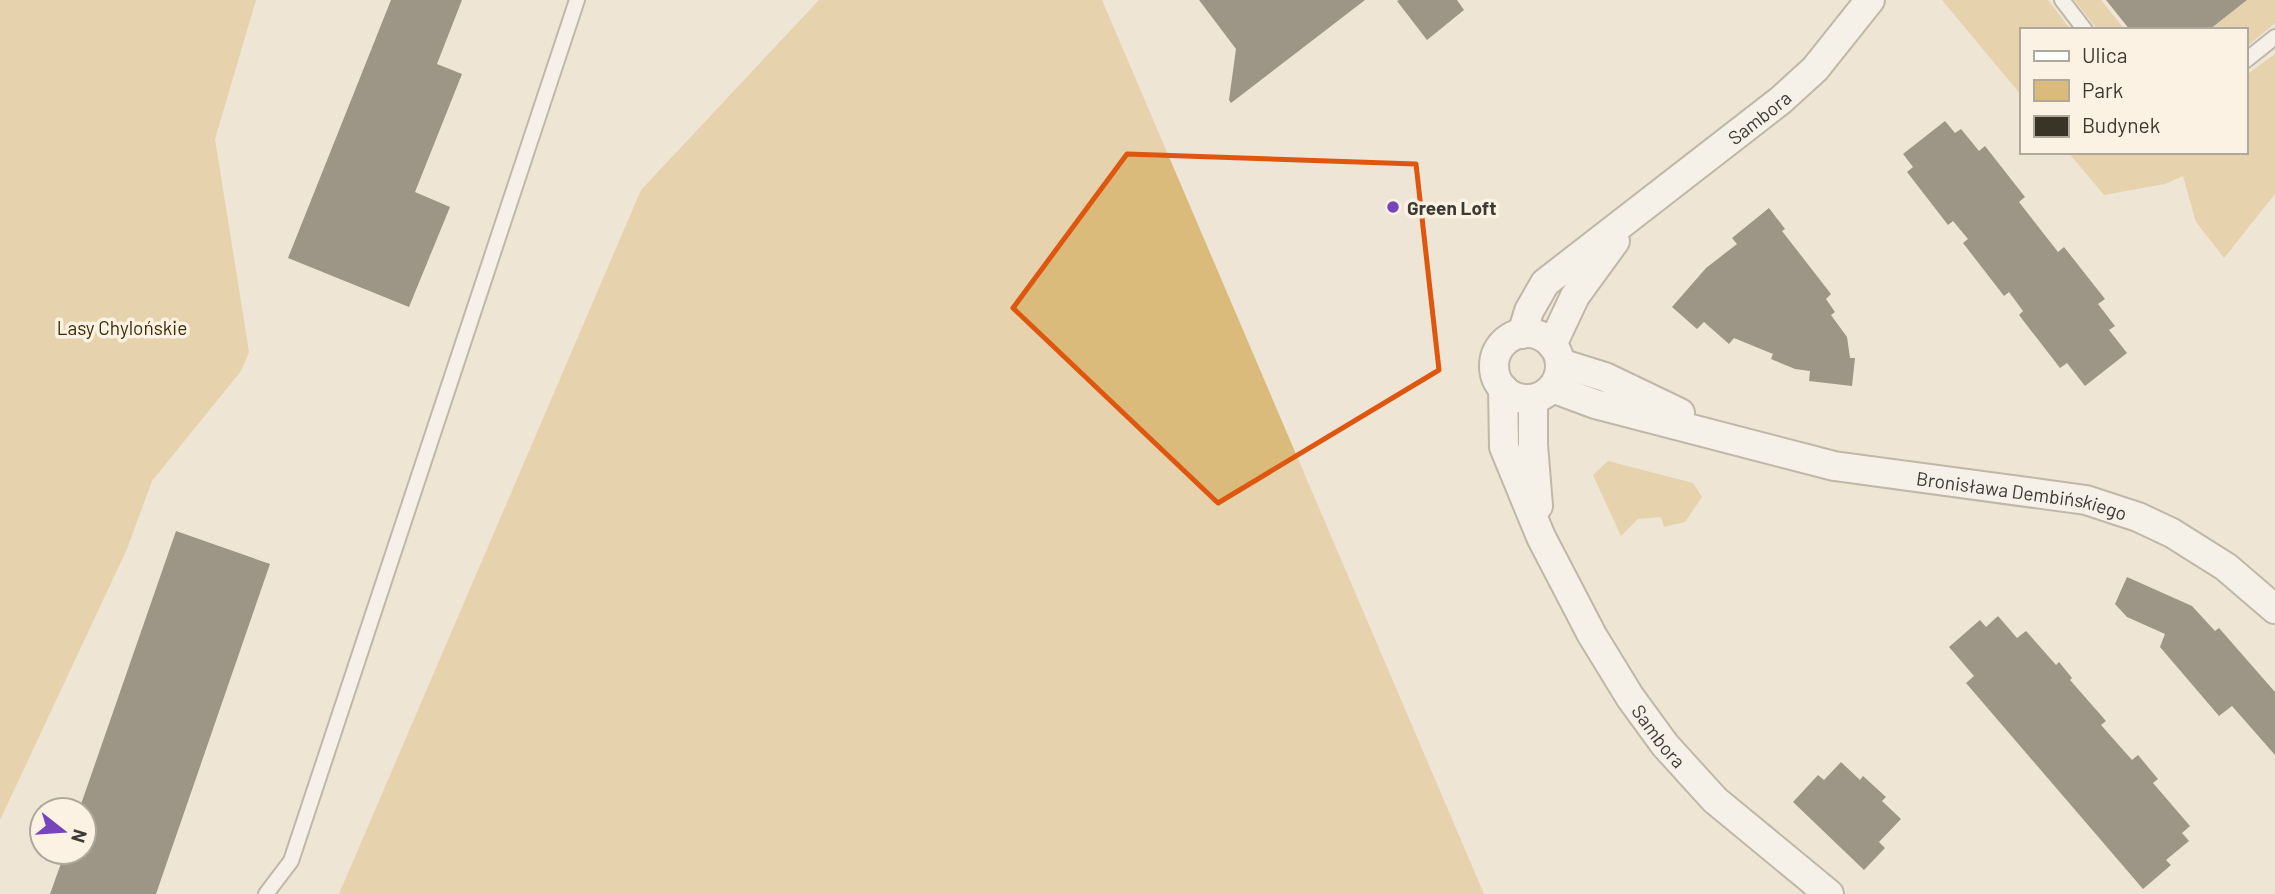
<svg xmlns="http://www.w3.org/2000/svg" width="2275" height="894" font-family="Barlow,sans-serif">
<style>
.green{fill:#dbbb7b}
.building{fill:#3a3427}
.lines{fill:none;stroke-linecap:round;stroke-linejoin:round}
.service-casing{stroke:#857e70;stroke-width:18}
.minor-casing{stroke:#857e70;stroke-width:32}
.service{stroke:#fff;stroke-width:14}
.minor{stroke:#fff;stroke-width:28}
.marked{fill:none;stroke:#df570e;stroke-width:5;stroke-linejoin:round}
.poi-dot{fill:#7645bc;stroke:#fbf2e3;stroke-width:2.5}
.labels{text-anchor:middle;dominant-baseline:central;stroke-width:7;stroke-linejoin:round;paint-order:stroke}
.street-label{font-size:19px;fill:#3d3933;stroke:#fbf2e3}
.poi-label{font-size:19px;font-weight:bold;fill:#3d3933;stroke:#fbf2e3;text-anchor:start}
.park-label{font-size:19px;fill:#3d2c05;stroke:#fbf2e3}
</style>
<rect width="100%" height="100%" fill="#eee5d6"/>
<g class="green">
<path d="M0,0h256l-41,139 34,213 -8,19 -89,110 -25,68 -127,271z"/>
<path d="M819,0h283l382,894h-1145l302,-704z"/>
<path d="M1942,0h106l23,30h-50v65z"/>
<path d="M2074,0h27l24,30h-27z"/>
<path d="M2247,0h28v23l-30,25v-18h-30l-2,-3z"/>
<path d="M2275,54v140l-51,64 -28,-36 -13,-46 -18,8 -61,11 -36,-43h177v-76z"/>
<path d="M1608,461l85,22 9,14 -17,25 -21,5 -3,-10 -23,2 -17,17 -28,-61z"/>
</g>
<g class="building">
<path d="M391,0h71l-25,64 25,10 -47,118 35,15 -41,100 -121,-49z"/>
<path d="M1199,0h166l-134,103 -2,-3 7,-51z"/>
<path d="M1399,0h58l7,10 -37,30 -30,-39z"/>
<path d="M2106,0h141l-38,30h-79z"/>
<path d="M1945,121l10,12 6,-4 18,22 6,-5 40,51 -6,5 39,50 6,-5 41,52 -7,5 17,22 -6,4 18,23 -42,33 -18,-23 -7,5 -41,-53 4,-4 -14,-19 -5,4 -41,-53 5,-4 -15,-18 -5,4 -41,-53 6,-5 -10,-13z"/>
<path d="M1769,208l16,21 -3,2 49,63 -5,5 9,13 -4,3 16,22 3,21h5l-3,28 -43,-5 1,-10 -15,-2 -24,-10 2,-5 -39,-16 -5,6 -25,-22 -7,7 -25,-22 34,-39 31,-24 -5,-6z"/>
<path d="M176,531l94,33 -114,330h-106l15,-42h19v-42h-5z"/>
<path d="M2127,577l65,29 23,25 4,-3 56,64v63l-43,-49 -13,10 -59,-69 5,-13 -38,-17 -12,-13z"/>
<path d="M1998,616l19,22 9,-7 30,34 3,-3 13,16 -2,2 36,41 -5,4 31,35 6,-5 20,24 -5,4 37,43 -8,7 7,8 -23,19 5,5 -28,24 -177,-206 8,-7 -25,-29 31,-27 6,7z"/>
<path d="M1841,762l19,18 3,-4 23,21 -4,4 19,18 -22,23 6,6 -21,22 -71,-68 25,-27 6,5z"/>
</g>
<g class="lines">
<g class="service-casing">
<g id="service">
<path d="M2062,0l23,30"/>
<path d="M2245,61l30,-24"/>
<path d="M266,894l25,-33 286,-861"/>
</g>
</g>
<g class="minor-casing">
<g id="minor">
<circle cx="1527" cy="366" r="33"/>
<path id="s1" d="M1522,334l7,-23 16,-28 236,-183 34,-31 55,-69"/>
<path d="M1552,345l23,-49 40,-55"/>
<path d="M1560,363l45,14 75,36"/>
<path id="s2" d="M1503,388l1,59 37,90 51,98 38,62 35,48 50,55 114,94"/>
<path id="s3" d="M1552,388l43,16 239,62 252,34 52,17 34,16 54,34 49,42"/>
<path d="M1533,399v46l5,61"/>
</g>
</g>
<use href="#service" class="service"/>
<use href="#minor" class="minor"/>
</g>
<path d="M0 0H2275V894H0ZM1127,154l289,10 23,206 -221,133 -205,-195z" fill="#eee5d6" fill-opacity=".55" fill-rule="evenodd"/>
<path class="marked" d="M1127,154l289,10 23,206 -221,133 -205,-195z"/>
<circle class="poi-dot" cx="1393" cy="207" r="7"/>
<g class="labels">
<g class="street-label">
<text stroke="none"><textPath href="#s1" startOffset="327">Sambora</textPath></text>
<text stroke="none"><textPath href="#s3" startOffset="483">Bronisława Dembińskiego</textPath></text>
<text stroke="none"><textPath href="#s2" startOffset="388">Sambora</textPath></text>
</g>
<g class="poi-label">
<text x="1407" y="207">Green Loft</text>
</g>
<g class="park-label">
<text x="122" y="327">Lasy Chylońskie</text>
</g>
</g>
<rect x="2020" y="28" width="228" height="126" fill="#fbf2e3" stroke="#afa89d" stroke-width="2"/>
<rect x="2034" y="51" width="35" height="10" fill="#ffffff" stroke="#afa89d" stroke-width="2"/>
<text x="2082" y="63" font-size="21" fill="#3d3933">Ulica</text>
<rect x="2034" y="80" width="35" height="21" fill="#dbbb7b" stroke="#afa89d" stroke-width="2"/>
<text x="2082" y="98" font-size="21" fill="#3d3933">Park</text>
<rect x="2034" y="116" width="35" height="21" fill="#3a3427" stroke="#afa89d" stroke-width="2"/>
<text x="2082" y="133" font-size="21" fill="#3d3933">Budynek</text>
<g transform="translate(63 831) rotate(107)"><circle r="33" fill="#fbf2e3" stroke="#afa89d" stroke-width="2"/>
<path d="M0-5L12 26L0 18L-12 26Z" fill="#7645bc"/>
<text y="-10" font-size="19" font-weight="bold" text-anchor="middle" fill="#3d3933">N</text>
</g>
</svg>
